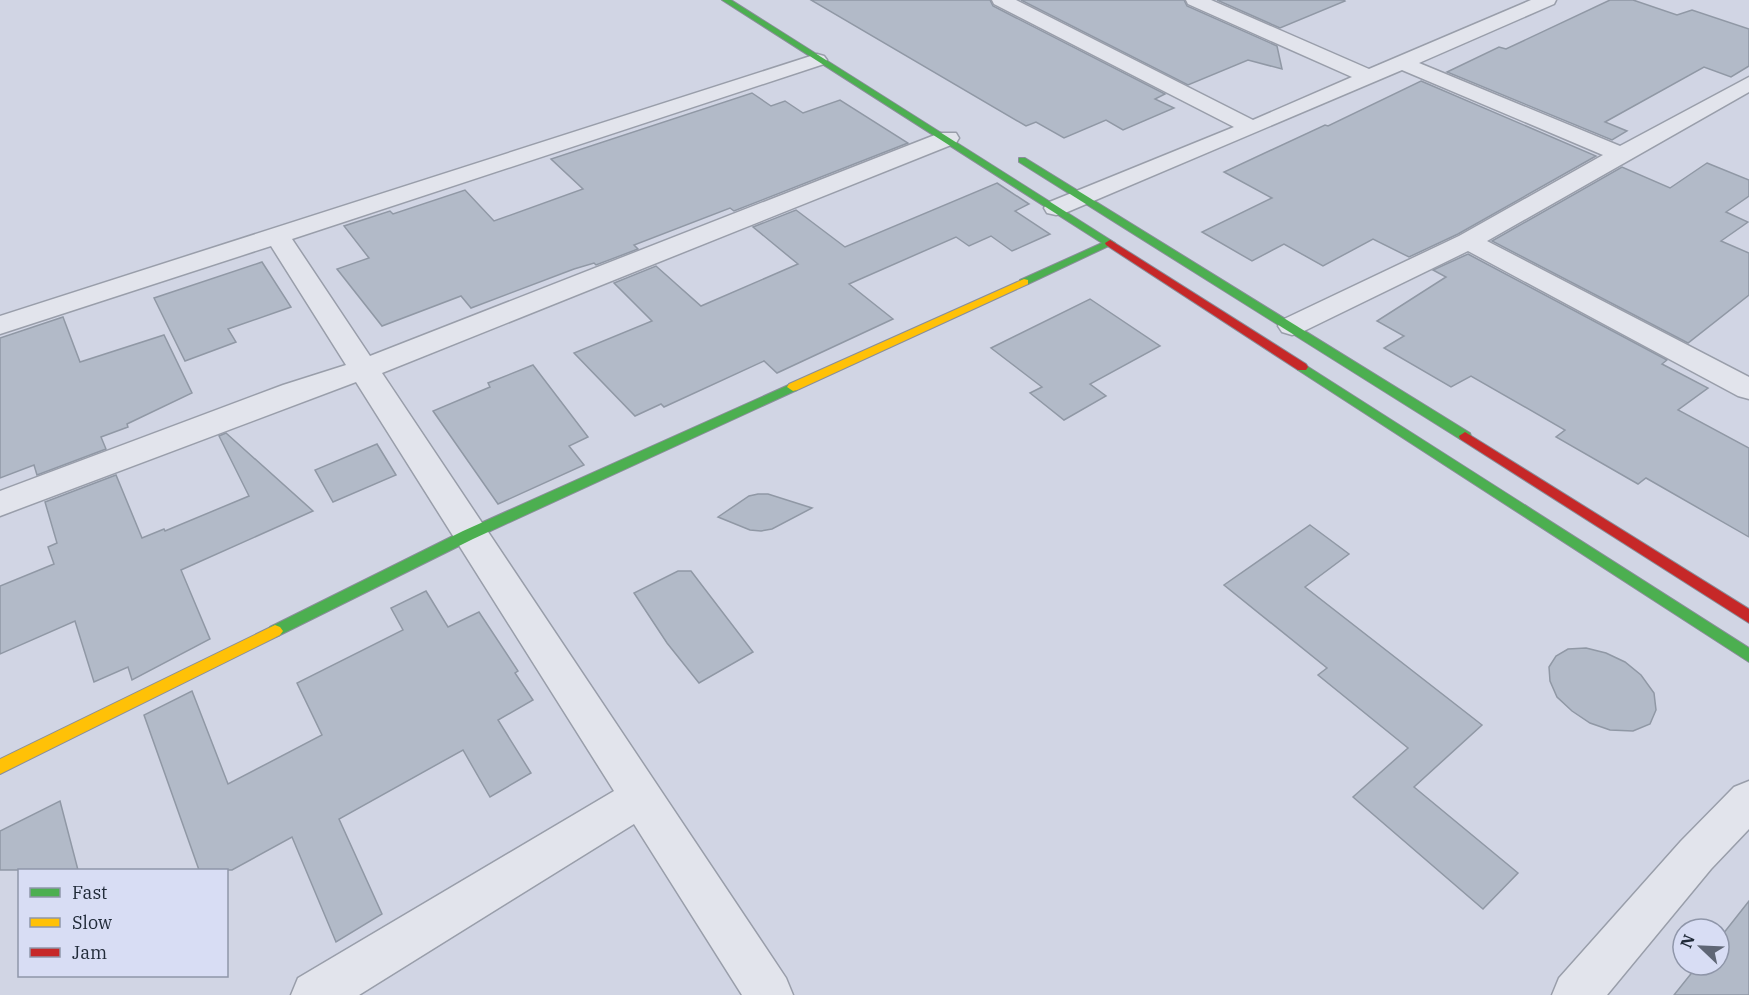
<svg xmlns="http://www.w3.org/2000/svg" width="1749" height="995" font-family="'IBM Plex Serif',serif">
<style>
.building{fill:#b2bac8;stroke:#9098a5;stroke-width:1.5}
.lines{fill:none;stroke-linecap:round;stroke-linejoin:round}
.street-casing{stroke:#999eaa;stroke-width:3}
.fast-casing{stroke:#898e99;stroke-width:2}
.slow-casing{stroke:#898e99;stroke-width:2}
.jam-casing{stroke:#898e99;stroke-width:2}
.street{fill:#e2e4ec;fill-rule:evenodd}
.fast{fill:#4caf50;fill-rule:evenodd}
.slow{fill:#ffc107;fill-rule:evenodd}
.jam{fill:#c62828;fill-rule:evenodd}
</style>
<rect width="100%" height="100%" fill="#d1d5e4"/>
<g class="building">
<path d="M811,0h179l3,6 172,88 -10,5 19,9 -51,22 -17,-10 -42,18 -28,-16 -10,4z"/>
<path d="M1021,0h163l3,6 90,40 5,23 -34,-9 -60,25z"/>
<path d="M1217,0h127l1,1 -65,27z"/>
<path d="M1610,0h23l44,15 15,-5 57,19v37l-18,11 -27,-10 -99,55 22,9 -15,9 -165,-68 52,-25 7,2z"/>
<path d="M1421,81l175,75 -138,78 -49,23 -36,-18 -50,27 -39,-22 -32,17 -50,-29 70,-34 -48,-26 101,-47 3,1z"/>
<path d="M752,93l19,13 14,-5 18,12 37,-13 68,43 -174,68 -4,-3 -96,37 4,4 -42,16 -2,-2 -20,6 -103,39 -10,-12 -79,30 -45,-57 32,-11 -25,-32 46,-15 3,3 72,-24 29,31 89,-32 -32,-30z"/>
<path d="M1707,163l42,17v16l-23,16 22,10 -27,19 28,12v42l-61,48 -196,-102 130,-74 48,21z"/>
<path d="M997,183l32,21 -14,7 35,23 -38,17 -21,-15 -22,10 -13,-9 -107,47 44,35 -116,54 -13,-12 -100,46 -3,-3 -26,12 -61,-63 78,-32 -38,-38 42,-17 45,40 97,-42 -45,-37 43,-17 49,37z"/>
<path d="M1468,254l199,106 -5,4 46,24 -30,22 71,38v89l-103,-59 -8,6 -82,-47 9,-7 -94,-54 -20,11 -67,-39 20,-12 -27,-15 69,-44 -13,-7z"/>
<path d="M262,262l29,45 -63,22 8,13 -51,19 -31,-63z"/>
<path d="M1090,299l70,47 -70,38 16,12 -42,24 -34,-27 12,-6 -51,-39z"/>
<path d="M63,317l17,45 84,-27 28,58 -65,31 1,3 -27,10 5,12 -69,26 -3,-10 -34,13v-140z"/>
<path d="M533,365l55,72 -19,9 15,19 -86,39 -65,-93 57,-24 -2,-4z"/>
<path d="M226,433l87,78 -132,59 29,69 -78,41 -4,-13 -34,15 -19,-61 -75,33v-68l54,-22 -6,-17 9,-4 -12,-41 71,-27 26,63 22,-9 1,2 84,-35 -30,-60z"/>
<path d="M377,444l19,31 -63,27 -18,-32z"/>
<path d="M758,494h10l44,14 -40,21 -11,2 -11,-1 -32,-13 31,-21z"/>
<path d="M1310,525l39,29 -44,33 177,138 -68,62 104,86 -35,36 -130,-112 55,-49 -90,-73 9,-7 -103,-83z"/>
<path d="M678,571h13l62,81 -54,31 -32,-40 -33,-50z"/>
<path d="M426,591l22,36 31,-15 39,59 -3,2 18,27 -35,20 33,53 -41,24 -27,-47 -124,69 43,95 -46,28 -44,-105 -60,33h-33l-55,-155 48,-24 36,93 94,-49 -25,-52 106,-53 -12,-22z"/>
<path d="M1586,648l20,5 19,9 16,13 13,18 2,17 -6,14 -17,7 -23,-1 -20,-7 -18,-12 -15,-14 -7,-16 -1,-14 7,-11 12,-7z"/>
<path d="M60,801l18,69h-78v-39z"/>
<path d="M1749,901v94h-75l24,-30h21v-26z"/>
</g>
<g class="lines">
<g class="street-casing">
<g id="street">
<path d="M992,0h24l237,120 99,-43 -164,-73 -2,-4h25l158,69 162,-69h25l-2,4 -135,59 201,83 129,-69v15l-262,149 262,136v22l-11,-3 -270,-145 -166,81 -10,3 -10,-3 -4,-6 4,-6 177,-84 144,-81 -201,-85 -337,143 -9,2 -9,-2 -3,-5 3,-5 187,-76 -240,-123z"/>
<path d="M817,54l7,2 3,4 -3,4 -532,175 78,117 570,-223h16l3,5 -3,5 -574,230 404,605 7,17h-51l-108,-171 -275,171h-68l7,-17 316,-187 -258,-409 -356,134v-25l283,-106 63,-20 -75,-119 -271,88v-18z"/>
<path d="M1749,781v48l-38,40 -104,126h-55l7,-17 122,-137 53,-54z"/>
</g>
</g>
<g class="fast-casing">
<g id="fast">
<path d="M722,0h9l384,243 -87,41h-8v-4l82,-37z"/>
<path d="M1019,158h6l445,275 1,3 -1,3h-10l-441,-277z"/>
<path d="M1302,363l447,285v14l-451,-292 -2,-3z"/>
<path d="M793,383l6,4 -2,3 -324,149 -193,96 -5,2 -5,-2 -3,-4 3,-4 193,-96z"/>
</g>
</g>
<g class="slow-casing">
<g id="slow">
<path d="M1024,279l4,1v4l-231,106 -4,1 -6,-4 2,-3z"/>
<path d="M275,625l5,2 3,4 -3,4 -280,139v-15z"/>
</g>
</g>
<g class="jam-casing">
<g id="jam">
<path d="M1110,240l196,124 2,3 -2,3h-8l-192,-125 -1,-2z"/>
<path d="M1465,432l284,177v14l-289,-184 -1,-3z"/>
</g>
</g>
<use href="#street" class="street"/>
<use href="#fast" class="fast"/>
<use href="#slow" class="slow"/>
<use href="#jam" class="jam"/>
</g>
<rect x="18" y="869" width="210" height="108" fill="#d8ddf4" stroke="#8f96a9" stroke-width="1.5"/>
<rect x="30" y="888" width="30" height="9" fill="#4caf50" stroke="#8f96a9" stroke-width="1.5"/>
<text x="72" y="899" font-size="18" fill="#212b39">Fast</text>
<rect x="30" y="918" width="30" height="9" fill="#ffc107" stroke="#8f96a9" stroke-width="1.5"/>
<text x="72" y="929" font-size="18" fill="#212b39">Slow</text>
<rect x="30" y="948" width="30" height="9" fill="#c62828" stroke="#8f96a9" stroke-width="1.5"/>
<text x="72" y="959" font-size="18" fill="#212b39">Jam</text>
<g transform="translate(1701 947) rotate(293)"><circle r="28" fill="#d8ddf4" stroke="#8f96a9" stroke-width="1.5"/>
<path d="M0-4.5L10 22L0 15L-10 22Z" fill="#5f6675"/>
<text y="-9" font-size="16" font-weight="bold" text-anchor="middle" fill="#212b39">N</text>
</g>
</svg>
